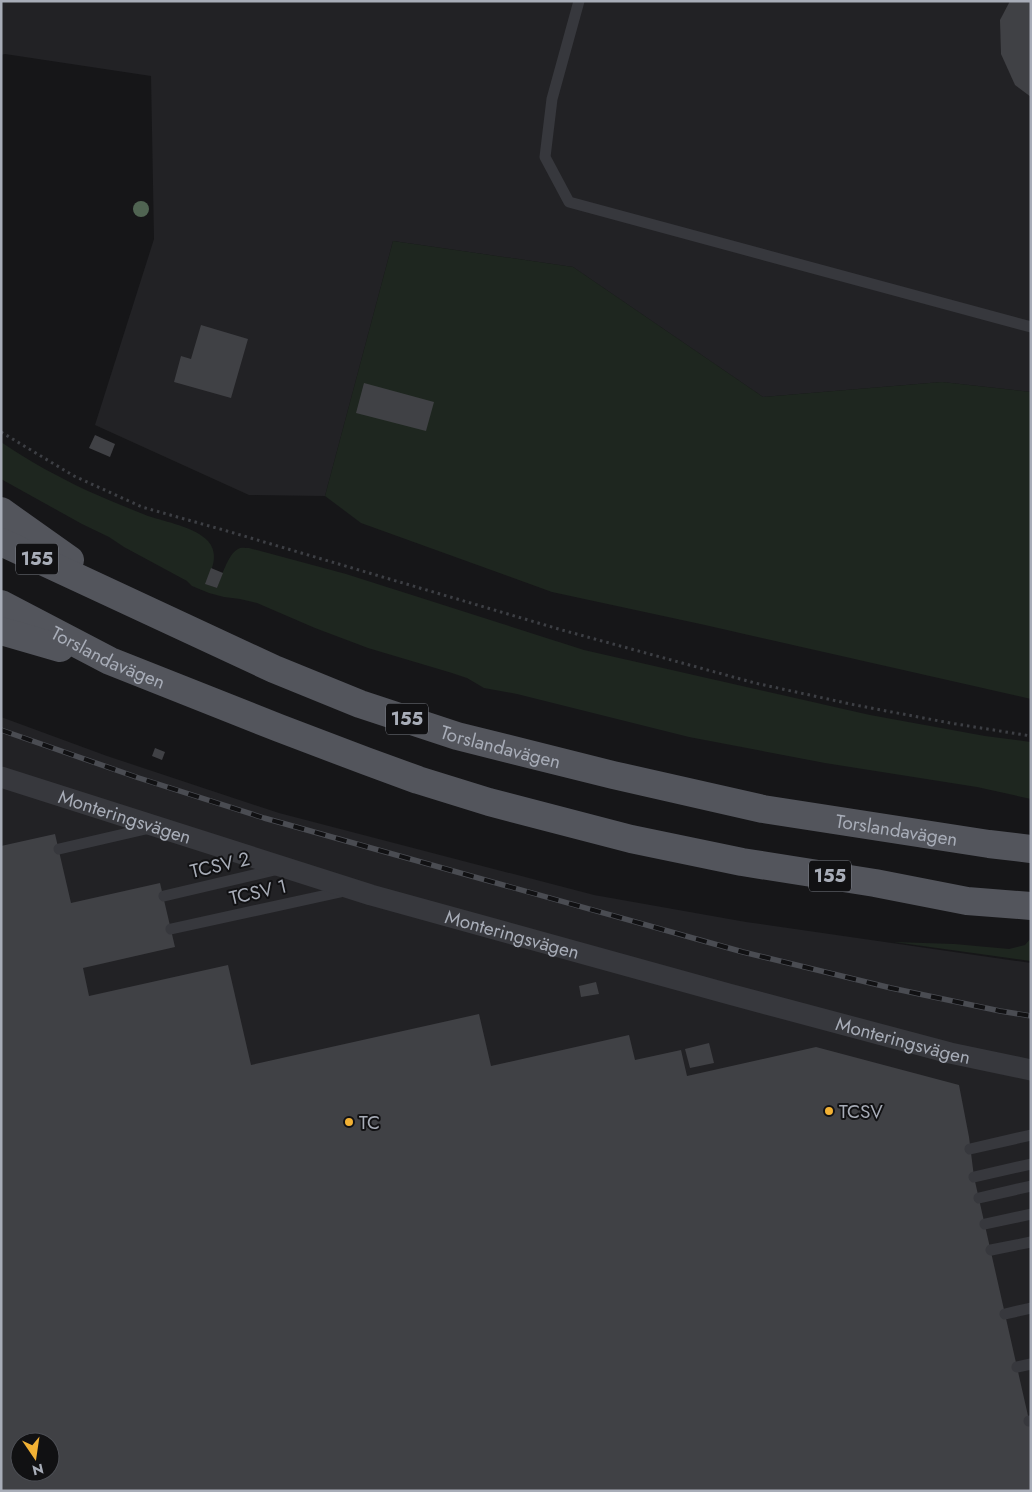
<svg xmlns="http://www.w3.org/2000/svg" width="1032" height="1492" font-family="Jost,sans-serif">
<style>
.built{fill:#222225;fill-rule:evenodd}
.green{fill:#1e261f}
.building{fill:#404145;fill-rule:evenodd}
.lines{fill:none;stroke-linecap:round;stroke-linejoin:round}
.path{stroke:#3d3f44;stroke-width:3;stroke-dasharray:2.5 4;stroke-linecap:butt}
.service{stroke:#37383d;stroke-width:11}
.minor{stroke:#37383d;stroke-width:21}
.primary{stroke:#53555c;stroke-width:28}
.rail-casing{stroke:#4a4c52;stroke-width:5.5}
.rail{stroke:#111113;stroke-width:4;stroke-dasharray:11;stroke-linecap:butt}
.tree{fill:#506452}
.poi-dot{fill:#f2b134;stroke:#111113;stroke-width:2}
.labels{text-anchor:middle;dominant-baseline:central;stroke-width:4;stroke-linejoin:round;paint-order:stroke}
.shield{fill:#111113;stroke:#7b7e86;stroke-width:1}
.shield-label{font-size:18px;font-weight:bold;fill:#a8adb8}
.street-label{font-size:19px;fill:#a8adb8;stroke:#111113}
.poi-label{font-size:19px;fill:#a8adb8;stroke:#111113;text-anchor:start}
</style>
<rect width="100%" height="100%" fill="#161618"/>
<g class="built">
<path d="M1,1h1030v391l-89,-10 -179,15 -190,-130 -180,-26 -68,255 -76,-1 -154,-70 59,-186 -3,-163 -146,-22 -4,1z"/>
<path d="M1,717l106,39 172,57 315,82 152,27 285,41v528h-1030zM20,1442h30v30h-30z"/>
</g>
<g class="green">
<path d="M393,241l180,26 190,130 179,-15 89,10v307l-326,-74 -153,-33 -191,-69 -36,-27z"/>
<path d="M1,442c28,19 57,35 87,49 20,9 40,17 60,25 18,6 47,11 60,25 12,14 3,29 -2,43l11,4c4,-10 11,-34 21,-39 3,-2 7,-1 11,-1l97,26 238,76 286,65 115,21 46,6v57l-54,-12 -152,-24 -136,-26 -172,-43 -33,-6 -17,-10 -15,-5 -84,-25 -53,-20 -58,-25 -17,-4 -16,-2 -15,-4 -17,-7 -5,-5 -63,-34 -15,-10 -27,-13 -81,-45z"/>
<path d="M1031,938v23l-137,-19 60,2 55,5 16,-4z"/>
</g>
<g class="building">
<path d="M1010,1h21v96l-16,-12 -14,-31 -1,-34z"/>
<path d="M201,325l47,14 -17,59 -57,-16 7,-26 10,3z"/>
<path d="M364,383l70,19 -8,29 -70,-18z"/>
<path d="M95,435l20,9 -5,13 -21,-9z"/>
<path d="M211,568l12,5 -6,15 -12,-4z"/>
<path d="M155,748l10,4 -3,8 -10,-4z"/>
<path d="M55,834l16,69 89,-20 15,64 -92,21 6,28 139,-31 23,100 228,-51 12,52 138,-31 6,25 46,-10 6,26 129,-29 143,38 10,52 5,40 57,252v62h-1030v-645zM20,1442h30v30h-30z"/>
<path d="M596,982l3,12 -18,3 -2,-11z"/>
<path d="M709,1043l5,20 -24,5 -5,-19z"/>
</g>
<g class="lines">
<path class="path" d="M1,432l73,44 68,31 85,24 335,99 193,53 100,22 95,18 81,13"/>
<g class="service">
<path d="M579,1l-27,98 -7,58 24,45 462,125"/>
<path d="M59,849l91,-21"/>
<path d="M164,896l115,-27"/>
<path d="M171,929l174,-38"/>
<path d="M970,1149l61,-14"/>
<path d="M974,1177l57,-13"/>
<path d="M979,1198l52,-12"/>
<path d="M985,1224l46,-10"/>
<path d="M991,1250l40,-8"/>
<path d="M1005,1314l26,-6"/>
<path d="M1017,1367l14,-3"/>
<path d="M1029,1421h2"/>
</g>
<path class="minor" id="s1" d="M1,777l370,118 358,99 221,59 81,17"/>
<g class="primary">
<path d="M1,511l69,49"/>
<path id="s2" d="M1,542l273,127 86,35 97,32 156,39 150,34 226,35 42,5"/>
<path id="s3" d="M1,604l109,57 169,67 87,33 52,19 71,22 142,37 111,23 133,21 92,18 64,5"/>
<path d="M1,631l59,17"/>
</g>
<g class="rail-casing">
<path id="rail" d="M1,730l138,48 125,40 479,134 148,36 109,23 31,5"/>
</g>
<use href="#rail" class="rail"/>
</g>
<circle class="tree" cx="141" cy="209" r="8"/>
<g class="poi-dot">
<circle cx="829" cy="1111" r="5"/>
<circle cx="349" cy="1122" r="5"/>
</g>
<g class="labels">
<g class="shield">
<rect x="16" y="543.5" width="42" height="31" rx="4"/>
<rect x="386" y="703.5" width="42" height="31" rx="4"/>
<rect x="809" y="860.5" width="42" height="31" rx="4"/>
</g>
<g class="shield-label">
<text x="37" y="559">155</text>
<text x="407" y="719">155</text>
<text x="830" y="876">155</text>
</g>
<g class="street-label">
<text stroke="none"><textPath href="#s3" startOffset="120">Torslandavägen</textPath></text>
<text stroke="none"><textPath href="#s2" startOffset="541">Torslandavägen</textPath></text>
<text stroke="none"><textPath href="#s1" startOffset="130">Monteringsvägen</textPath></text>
<text stroke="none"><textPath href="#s2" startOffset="946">Torslandavägen</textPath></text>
<text transform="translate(220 865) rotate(-13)">TCSV 2</text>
<text transform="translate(258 892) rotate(-13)">TCSV 1</text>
<text stroke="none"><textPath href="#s1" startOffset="535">Monteringsvägen</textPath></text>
<text stroke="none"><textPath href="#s1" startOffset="940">Monteringsvägen</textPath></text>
</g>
<g class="poi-label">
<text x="839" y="1111">TCSV</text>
<text x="359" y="1122">TC</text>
</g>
</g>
<rect width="1032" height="1492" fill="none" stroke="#a8adb8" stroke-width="5"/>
<g transform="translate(35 1457) rotate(167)"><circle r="24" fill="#111113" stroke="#4d4f55"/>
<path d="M0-4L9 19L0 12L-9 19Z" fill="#f2b134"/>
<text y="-8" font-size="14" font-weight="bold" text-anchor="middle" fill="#a8adb8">N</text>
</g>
</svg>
